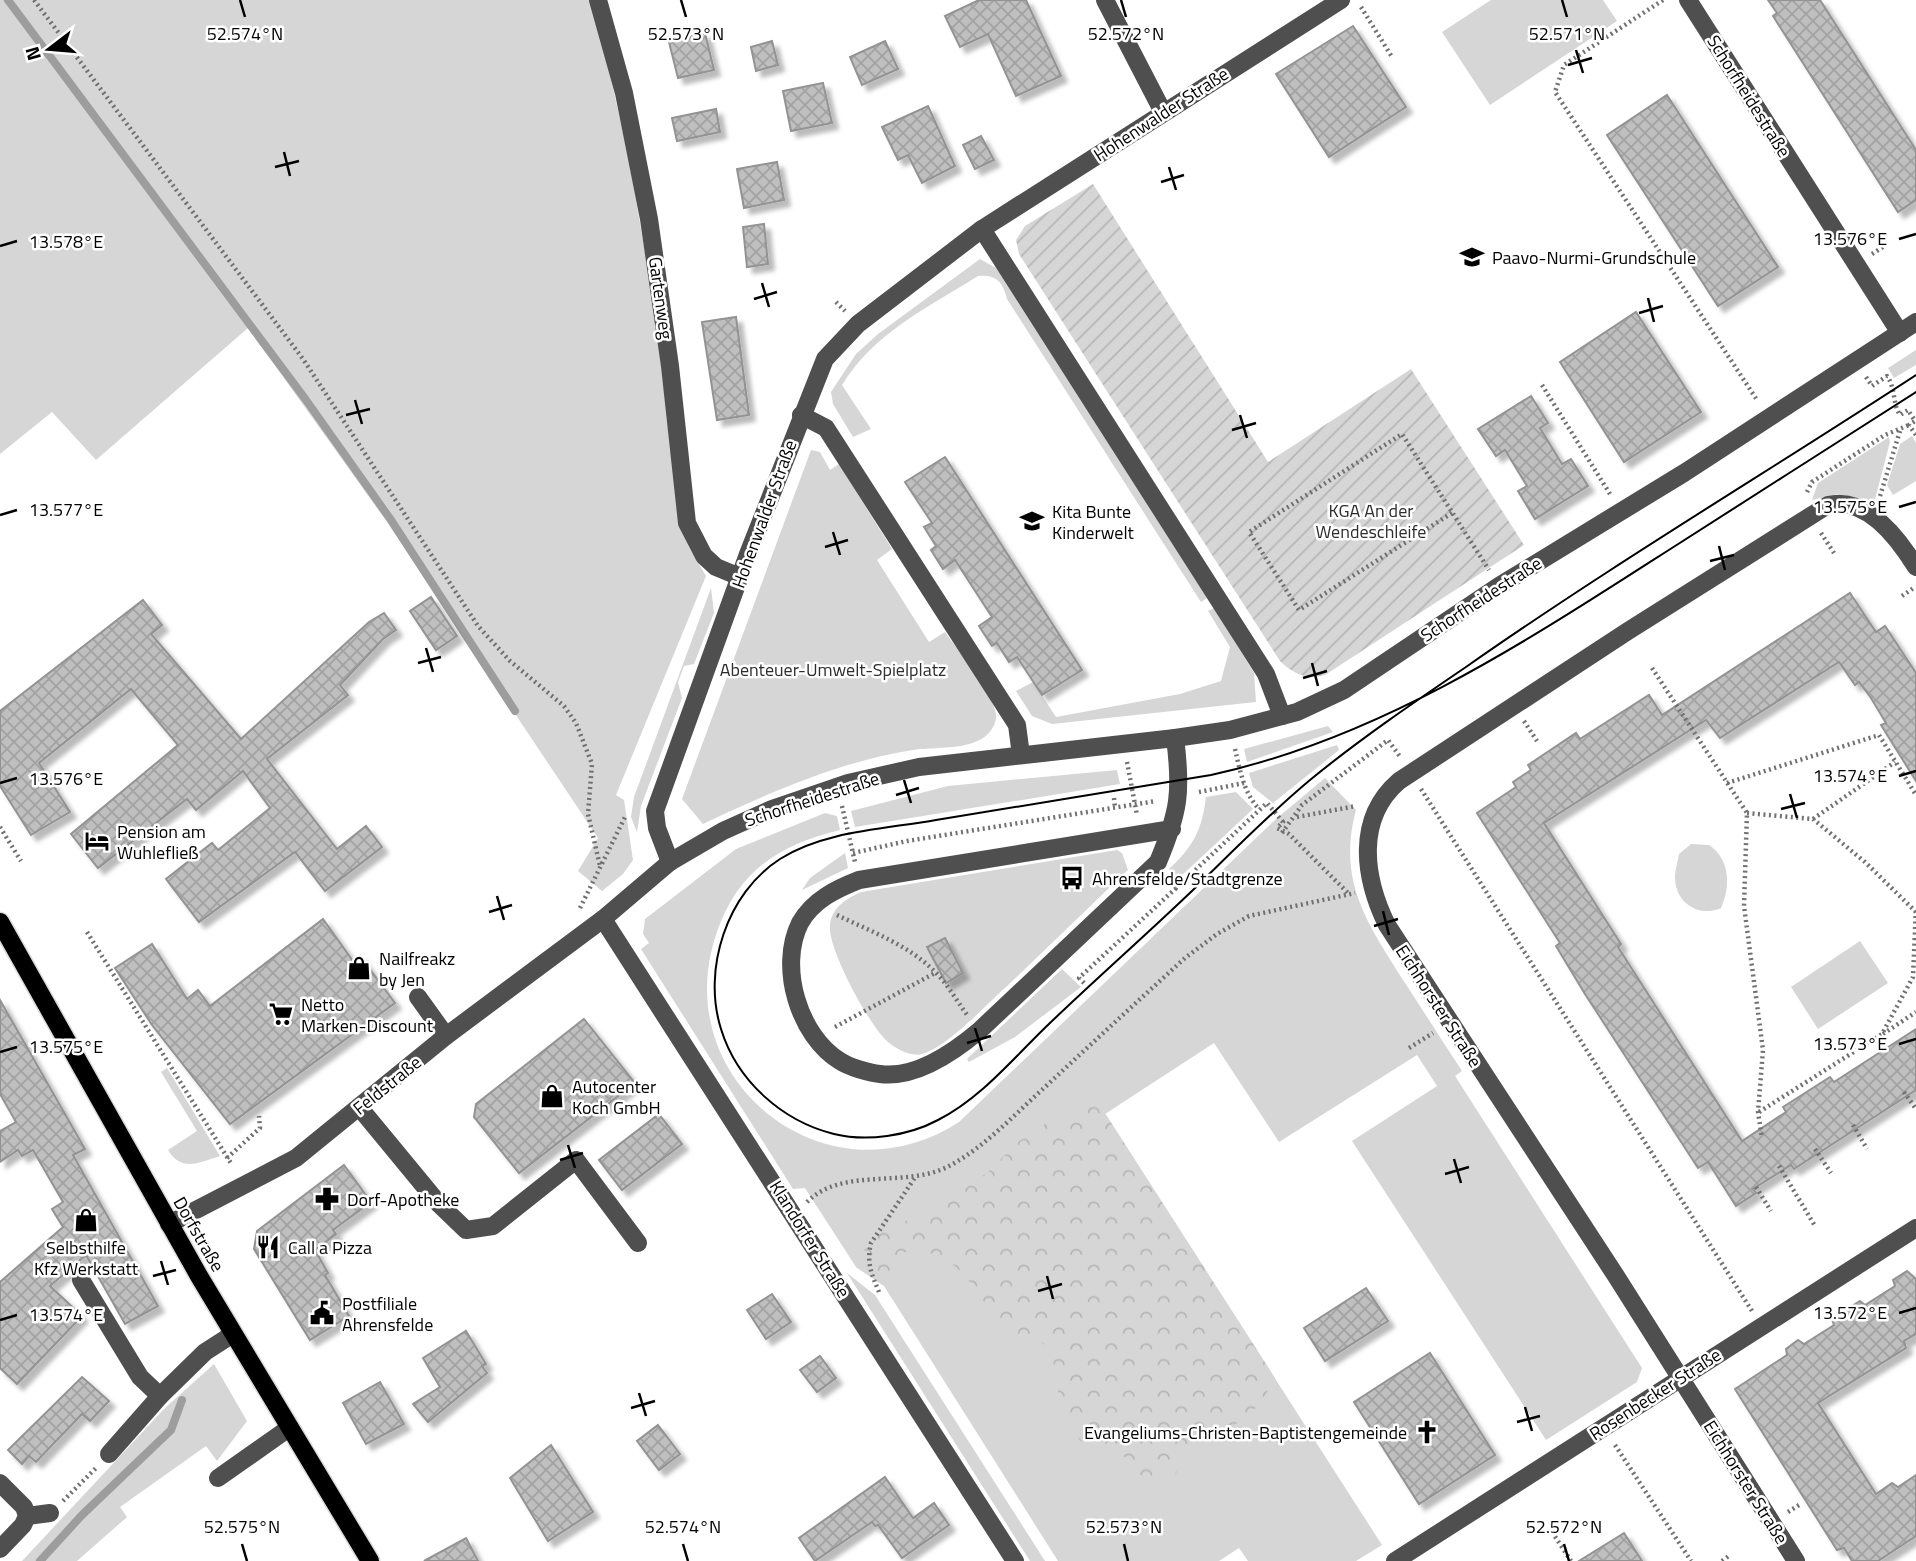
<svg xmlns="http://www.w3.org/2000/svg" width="1916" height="1561" font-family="'Titillium Web',sans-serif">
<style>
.green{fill:#d6d6d6}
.forest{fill:url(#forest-crowns)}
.garden{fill:url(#garden-furrows)}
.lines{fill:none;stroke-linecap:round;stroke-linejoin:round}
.stream{stroke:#9d9d9d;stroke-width:8}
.building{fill:url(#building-cross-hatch);stroke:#939393;stroke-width:2;filter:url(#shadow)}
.major-casing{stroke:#dbdbdb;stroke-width:21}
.path{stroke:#717171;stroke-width:4.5;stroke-dasharray:2 3.5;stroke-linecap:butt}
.minor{stroke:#4f4f4f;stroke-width:18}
.major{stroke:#000;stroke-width:18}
.tram{stroke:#000;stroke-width:2}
.ticks{fill:none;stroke:#000;stroke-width:2.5}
.labels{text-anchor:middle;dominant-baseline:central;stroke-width:5;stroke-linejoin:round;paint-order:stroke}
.street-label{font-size:18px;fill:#000;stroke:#fff}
.poi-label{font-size:18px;fill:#000;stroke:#fff;text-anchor:start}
.park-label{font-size:18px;fill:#2d2d2d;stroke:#fff}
.ticks-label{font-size:18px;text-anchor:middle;fill:#000;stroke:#fff;stroke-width:5;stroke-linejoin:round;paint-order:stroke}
</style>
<defs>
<pattern id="forest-crowns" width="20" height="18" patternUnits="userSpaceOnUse" patternTransform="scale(1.75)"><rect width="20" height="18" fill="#d6d6d6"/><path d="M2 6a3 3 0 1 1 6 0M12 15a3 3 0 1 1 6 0" fill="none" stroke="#b6b6b6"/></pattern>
<pattern id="garden-furrows" width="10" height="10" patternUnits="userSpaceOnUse" patternTransform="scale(1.75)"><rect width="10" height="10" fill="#d6d6d6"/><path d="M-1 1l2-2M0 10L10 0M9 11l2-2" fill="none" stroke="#b6b6b6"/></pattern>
<pattern id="building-cross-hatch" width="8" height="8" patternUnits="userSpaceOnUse" patternTransform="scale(1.75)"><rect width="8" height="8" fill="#bfbfbf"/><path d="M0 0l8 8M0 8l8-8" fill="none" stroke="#a2a2a2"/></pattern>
<filter id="shadow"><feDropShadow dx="6" dy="6" stdDeviation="2" flood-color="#0004"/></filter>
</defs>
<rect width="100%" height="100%" fill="#fff"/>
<g class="green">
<path d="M0,0h590c49,169 70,346 90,520l9,27 17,29 -90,219 8,5 9,60 -10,14 -21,17 -24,-20 20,-33 -211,-316 -139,-194 -152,132 -44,-48 -52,42z"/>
<path d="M1491,0h112l14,21 -127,84 -48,-73z"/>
<path d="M980,259l16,9 211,330 -6,4 -194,-303c-4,-17 -11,-25 -29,-23 -51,32 -104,57 -136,109l29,44 -18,8 -20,-33 -2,-12 25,-38 22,-20z"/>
<path d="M1916,350v15l-22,13 -6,-10z"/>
<path d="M1912,436l4,7v38l-23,14 -6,-10 13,-41z"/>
<path d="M1889,437l1,5 -16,61 -36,-9 -26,6 6,-17z"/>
<path d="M811,450l9,2 10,18 9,-6 53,85 -15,11 52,82 16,-10c11,16 54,69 51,86 -6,35 -57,28 -83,32 -75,12 -142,42 -210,74l-21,-25z"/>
<path d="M711,588l3,25 -20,51 -10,2 -6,16 4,16 -41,108 -4,26 -6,-15 3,-20z"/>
<path d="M1214,608l40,65 2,29 -204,22 -20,-8 -16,-25 17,-9 23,35 124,-23 41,-13 9,-34 -22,-36z"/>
<path d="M1328,726l5,6 -86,30 -3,-13z"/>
<path d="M1337,745l2,5 -66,53 -20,-16 -4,-14z"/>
<path d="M1117,770l3,14 -265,43 -4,-16 97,-25z"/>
<path d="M1325,778l31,32c-19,71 11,113 47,170 20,30 39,61 59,91l-7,5 187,292 -5,14 -91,58 -194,-299 85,-55 -20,-31 -138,87 -65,-99 -109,71 277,431 -26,16h-108l-9,-13 -20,13h-161l-174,-275 -28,-19 -51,-79 -12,1 -152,-240 8,-6 -6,-9 2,-15 91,-70 89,-36 12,3 3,14c-61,15 -102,41 -123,102 -52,148 110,276 242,190l317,-303z"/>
<path d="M1236,792l17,17 -75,70 -9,-10c24,-22 33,-39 37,-72z"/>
<path d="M1691,844l18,1c21,14 22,41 12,63 -22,10 -46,-5 -46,-31 0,-7 3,-16 4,-23z"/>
<path d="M1117,850l5,3 6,17c-41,39 -82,79 -123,118 -19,17 -59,60 -83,66 -11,3 -26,-5 -34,-12 -18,-15 -61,-94 -58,-117 2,-18 16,-26 31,-33z"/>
<path d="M845,853l3,15 -46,22 8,-12z"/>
<path d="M1860,941l28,42 -70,46 -27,-42z"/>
<path d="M1062,969l19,18 -66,50 -46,25 -2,-3z"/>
<path d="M167,1068l53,88c-21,7 -39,16 -52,-6l29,-19 -36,-59z"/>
<path d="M847,1273l28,22 170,266h-15z"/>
<path d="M214,1364l33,57 -30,40 -11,-15 -86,61 7,10 -50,44h-55l143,-153z"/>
</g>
<path class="forest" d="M1085,1096l20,17 170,265c-8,14 -17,31 -30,40 -28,20 -62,27 -72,64l-24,3 -27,-31c-63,2 -63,-62 -71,-107 -12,-6 -31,-8 -41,-17 -39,-32 -42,-79 -103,-80l-23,36 -28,-19 16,-32 53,-22 30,-17 33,-24 30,-30 27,-18 28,-8z"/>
<path class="garden" d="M1093,184l175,278 143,-93 113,176 -199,130c-18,5 -32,-1 -45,-14l-261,-407 -3,-14 9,-14z"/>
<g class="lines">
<g class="stream">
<path d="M8,0l298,400 85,120 124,191"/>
<path d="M40,1561l42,-46 89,-85 11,-30"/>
</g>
</g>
<g class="building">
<path d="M979,0h47l35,76 -45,20 -28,-62 -28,13 -15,-31z"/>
<path d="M1768,0h52l96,150v50l-18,12 -125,-196 4,-3z"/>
<path d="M1353,26l53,81 -77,50 -53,-83z"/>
<path d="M705,33l9,37 -36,8 -9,-36z"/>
<path d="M772,41l6,24 -22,6 -5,-24z"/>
<path d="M885,41l13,28 -36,16 -12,-28z"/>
<path d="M823,83l9,40 -41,8 -8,-40z"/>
<path d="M1667,95l111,172 -60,39 -111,-171z"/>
<path d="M928,106l27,60 -33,17 -14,-28 -10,5 -16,-33z"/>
<path d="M716,109l4,23 -43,9 -5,-23z"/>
<path d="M981,136l13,24 -19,9 -12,-24z"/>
<path d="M777,162l7,38 -40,8 -7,-39z"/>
<path d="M764,224l4,40 -21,3 -4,-40z"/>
<path d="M1636,312l65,100 -77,50 -64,-100z"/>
<path d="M736,317l13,98 -32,5 -15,-98z"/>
<path d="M1531,396l17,27 -8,5 22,36 9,-5 17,27 -53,33 -17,-28 9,-5 -22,-36 -9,6 -18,-27z"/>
<path d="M945,457l137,213 -40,25 -25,-38 -8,5 -12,-19 -5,3 -13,-20 13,-9 -37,-57 -12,9 -12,-19 5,-4 -12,-19 8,-4 -27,-41z"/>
<path d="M1850,593l26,39 9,-6 31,47v108l-35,-56 5,-2 -15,-25 -12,-16 -4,3 -16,-23 -119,76 -14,-18 -162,103 77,121 -3,3 124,194 44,-29 -3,-5 47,-30 4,5 82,-53v61l-122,79 -3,-4 -38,24 3,4 -20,13 -28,-44 -10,6 -113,-174 -29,-48 4,-3 -83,-130 39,-26 -3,-5 18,-12 -3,-5 48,-32 4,6 69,-44 13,20z"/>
<path d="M431,597l26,39 -21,14 -26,-39z"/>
<path d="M143,600l19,25 -11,9 90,105 128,-117 15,-9 12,17 -13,9 -43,46 8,10 -81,64 70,90 29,-23 16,21 -57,44 -30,-39 -96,70 -33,-43 46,-36 6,7 52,-42 -27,-37 -47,39 -9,-11 -89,69 -27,-34 107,-89 -47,-56 -92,74 31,49 -39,23 -31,-49v-75z"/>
<path d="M323,919l30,42 7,-5 35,47 -165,121 -78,-99 -37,-57 37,-24 35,55 11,-9 12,16z"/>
<path d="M945,938l18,35 -17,10 -19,-36z"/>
<path d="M0,1000l85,149 -12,6 85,151 -33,18 -39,-69 -36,31 32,30 -65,68 -17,-16v-86l63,-55 -11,-18 11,-7 -30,-52 -11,6 -4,-6 -18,12v-31l16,-9 -16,-28z"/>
<path d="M584,1019l51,64 -116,90 -45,-56 2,-13z"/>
<path d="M659,1114l23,30 -60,46 -23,-30z"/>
<path d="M344,1165l27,37 -38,28 3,4 -21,16 13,23 -3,2 24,41 -39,24 -56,-91 3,-18z"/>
<path d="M1907,1271l9,8v55l-12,7 2,7 -88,55 58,91 16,-11 6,4 18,-12v61l-38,25h-26l-8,-13 -7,2 -102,-161 52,-34 -1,-6 12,-9 6,4 30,-19 -2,-6 28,-18 5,4 30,-19 -2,-6z"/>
<path d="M1366,1288l22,33 -63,40 -21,-33z"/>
<path d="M772,1294l19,28 -25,17 -19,-29z"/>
<path d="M466,1331l20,33 -4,2 5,7 -59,49 -15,-18 27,-17 -17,-29z"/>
<path d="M1430,1353l65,102 -76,49 -65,-102z"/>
<path d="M820,1356l16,22 -19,14 -17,-22z"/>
<path d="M82,1377l27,24 -19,20 -8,-7 -46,48 -7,-6 -7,8 -14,-14z"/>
<path d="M380,1382l24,42 -38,20 -23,-41z"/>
<path d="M658,1425l22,29 -21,16 -22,-29z"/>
<path d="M551,1445l42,67 -45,29 -38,-63z"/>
<path d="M885,1477l28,41 21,-15 15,22 -47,33 -24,-33 -3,1 -3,-4 -57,39 -16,-23z"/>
<path d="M1624,1533l18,28h-63z"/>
<path d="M466,1538l12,23h-54z"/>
</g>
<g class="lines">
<g class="major-casing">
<path id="major" d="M0,922l199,354 171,285"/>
</g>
<g class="path">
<path d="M34,0l269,359 175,267 32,35 54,45 12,17 16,41 -4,50 12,52"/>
<path d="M1663,0l-99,65 -9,27 202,308"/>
<path d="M1361,7l31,50"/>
<path d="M1872,254l14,-9"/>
<path d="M836,302l9,9"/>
<path d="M1866,377l6,9 15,-10c9,13 5,26 13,39l8,-5 7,11 -6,4 7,10"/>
<path d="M1542,385l68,109"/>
<path d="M1807,492l5,-10 73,-47 24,-10"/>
<path d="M1880,496l20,-65"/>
<path d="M1452,513l-153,97 -50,-78 153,-98 87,136"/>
<path d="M1821,533l13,20"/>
<path d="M1902,596l13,-9"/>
<path d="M1652,668l95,145 -3,93 19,144 -5,62 4,26"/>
<path d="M1524,721l13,20"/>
<path d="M1235,749c5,22 9,44 24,60"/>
<path d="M1127,762l10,53"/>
<path d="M1727,783l152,-48 37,60"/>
<path d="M1421,789l331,522"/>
<path d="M1199,792l45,-9"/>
<path d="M1114,798l1,10"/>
<path d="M842,806l13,56"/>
<path d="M1747,813l66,6 52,43 51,50"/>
<path d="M1297,817l59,-11"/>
<path d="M1813,819l82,-57"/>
<path d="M0,827l21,34"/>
<path d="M1282,833l20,-28 86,-65 13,18"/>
<path d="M853,853l54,-12 249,-40"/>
<path d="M1168,879l8,9 91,-85 16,19 -6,6 12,6 60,60"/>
<path d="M580,908l46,-93"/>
<path d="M837,915c35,17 75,31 102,61 11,12 19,27 29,40"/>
<path d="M87,932l145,233"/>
<path d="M1084,983l-5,-5 97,-90"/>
<path d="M835,1027l100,-54"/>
<path d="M1883,1034l33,-22"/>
<path d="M1409,1048l24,-15"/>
<path d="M1904,1092l12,17"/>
<path d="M1759,1112l123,-78 31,-57 3,-70"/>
<path d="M1853,1125l14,24"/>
<path d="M1815,1149l16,24"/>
<path d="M227,1158l33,-30 -1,-12"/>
<path d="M1779,1166l36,60"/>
<path d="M1756,1187l15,24"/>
<path d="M807,1202c36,-36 99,-13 142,-36 36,-19 65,-51 95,-78 47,-44 94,-87 141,-130l32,-24 32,-18 106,-23"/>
<path d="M879,1292c-7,-17 -13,-29 -8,-49l45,-67"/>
<path d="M1615,1445l76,116"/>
<path d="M63,1501l33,-33"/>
<path d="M1788,1512l11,-7"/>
<path d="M1552,1532l19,29"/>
<path d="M1722,1561l8,-6"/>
</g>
<g class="minor">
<path d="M598,0l26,93 25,126 21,147 17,157 17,33 12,11 24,10"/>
<path d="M1105,0l58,112"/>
<path d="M1688,0l212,333"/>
<path d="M982,229l284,445 16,42"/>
<path d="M801,415l25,13 191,297 4,30"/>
<path d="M1172,829l-313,51c-23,9 -46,20 -59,43 -22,44 -1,113 40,138 9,6 29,12 40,13 36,5 74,-22 100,-44l178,-168c21,-50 24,-70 17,-124"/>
<path d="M670,862l-13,-34 -2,-17 93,-257 77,-195 33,-35 124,-95 359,-229"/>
<path d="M603,919l412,642"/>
<path d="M418,997l28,39"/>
<path d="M359,1107l80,97 27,26 27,-4 83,-66 62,83"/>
<path d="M169,1224l127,-66 150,-122 157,-117 67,-57 53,-31 49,-22 76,-26 71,-16 256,-29 55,-8 67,-18 47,-22 155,-104 185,-113 232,-151"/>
<path d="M81,1280l59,97 20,19 45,-44 28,-18"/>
<path d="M109,1454l51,-58"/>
<path d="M218,1478l71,-50"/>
<path d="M0,1483l24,24 3,9 -4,9 -23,24"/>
<path d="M27,1516l23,-3"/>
<path d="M1395,1561l521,-333"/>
<path d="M1796,1561l-180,-285 -229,-351c-23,-47 -32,-106 12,-144l229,-150 200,-126c38,-9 70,33 88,62"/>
</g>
<use href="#major" class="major"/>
<path class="tram" d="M1916,375c-150,98 -303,189 -450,292 -53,36 -106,72 -156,113 -41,34 -79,73 -117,110 -47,45 -95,87 -142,132 -35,33 -69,76 -113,98 -30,16 -71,22 -104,14 -52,-13 -97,-53 -113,-105 -19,-60 6,-136 59,-170 43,-28 106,-30 156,-39 92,-15 183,-30 275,-45 165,-36 310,-130 450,-220 85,-55 170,-108 255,-163"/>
</g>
<path class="ticks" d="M240,0l5,17M681,0l5,17M1121,0l5,17M1562,0l5,17M1576,50l7,23M1568,65l24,-7M284,152l6,24M275,167l24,-6M1169,167l7,23M1161,182l23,-7M1899,239l17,-5M0,246l17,-5M762,283l7,24M1648,298l6,24M754,299l23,-7M1639,313l24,-7M355,400l7,24M346,415l24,-6M1240,415l7,23M1232,430l24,-7M1899,507l17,-5M0,515l17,-5M833,532l7,23M1719,546l6,24M825,547l23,-7M1710,561l24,-6M426,648l7,24M418,663l23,-6M1312,663l6,23M1303,678l24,-7M1899,776l17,-5M904,780l7,23M0,783l17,-5M1790,794l7,24M896,795l23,-7M1781,809l24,-6M497,896l7,24M1383,911l6,24M489,912l23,-7M1374,926l24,-7M975,1028l7,23M967,1043l24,-7M1899,1044l17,-5M0,1052l17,-5M568,1145l7,23M1454,1159l7,24M560,1160l23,-7M1445,1174l24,-7M161,1261l7,24M153,1276l23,-6M1047,1276l6,23M1038,1291l24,-7M1899,1313l17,-5M0,1320l17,-5M639,1393l7,23M1525,1407l7,24M631,1408l24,-7M1517,1422l23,-6M242,1544l5,17M683,1544l5,17M1124,1544l4,17M1564,1544l5,17"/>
<defs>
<g id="school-bare" transform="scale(1.89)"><path d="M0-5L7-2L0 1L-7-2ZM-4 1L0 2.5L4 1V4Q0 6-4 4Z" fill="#000" stroke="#fff" stroke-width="2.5" paint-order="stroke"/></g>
<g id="hotel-bare" transform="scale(1.89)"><path d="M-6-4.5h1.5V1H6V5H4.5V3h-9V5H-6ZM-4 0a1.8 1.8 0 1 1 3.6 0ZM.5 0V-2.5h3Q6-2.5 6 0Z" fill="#000" stroke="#fff" stroke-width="2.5" paint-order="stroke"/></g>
<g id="bus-bare" transform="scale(1.89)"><path d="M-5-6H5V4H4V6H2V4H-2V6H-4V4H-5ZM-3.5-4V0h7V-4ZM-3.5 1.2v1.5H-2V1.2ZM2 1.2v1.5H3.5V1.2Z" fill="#000" stroke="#fff" stroke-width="2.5" paint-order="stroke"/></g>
<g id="shop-bare" transform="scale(1.89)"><path d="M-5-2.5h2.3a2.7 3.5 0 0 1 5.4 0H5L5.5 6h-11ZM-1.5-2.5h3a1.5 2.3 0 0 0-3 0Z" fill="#000" stroke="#fff" stroke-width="2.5" paint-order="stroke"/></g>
<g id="supermarket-bare" transform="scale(1.89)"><path d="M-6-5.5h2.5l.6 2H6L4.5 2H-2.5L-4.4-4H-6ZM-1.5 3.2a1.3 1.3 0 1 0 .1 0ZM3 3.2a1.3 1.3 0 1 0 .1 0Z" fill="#000" stroke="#fff" stroke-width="2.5" paint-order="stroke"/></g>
<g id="pharmacy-bare" transform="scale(1.89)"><path d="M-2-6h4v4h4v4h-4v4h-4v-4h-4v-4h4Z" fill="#000" stroke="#fff" stroke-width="2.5" paint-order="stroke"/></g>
<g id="restaurant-bare" transform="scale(1.89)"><path d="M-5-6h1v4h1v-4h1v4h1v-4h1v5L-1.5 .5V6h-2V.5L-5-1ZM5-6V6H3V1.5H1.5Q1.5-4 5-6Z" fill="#000" stroke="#fff" stroke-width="2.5" paint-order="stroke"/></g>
<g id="civic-bare" transform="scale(1.89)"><path d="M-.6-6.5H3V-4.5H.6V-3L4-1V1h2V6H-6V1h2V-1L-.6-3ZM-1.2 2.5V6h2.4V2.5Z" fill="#000" stroke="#fff" stroke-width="2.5" paint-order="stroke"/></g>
<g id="church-bare" transform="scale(1.89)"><path d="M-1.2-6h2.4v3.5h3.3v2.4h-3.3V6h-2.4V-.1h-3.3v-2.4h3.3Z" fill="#000" stroke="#fff" stroke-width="2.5" paint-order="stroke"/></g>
</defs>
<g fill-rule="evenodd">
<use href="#school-bare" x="1472" y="257"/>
<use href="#school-bare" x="1032" y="521"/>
<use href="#hotel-bare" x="97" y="841"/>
<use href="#bus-bare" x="1072" y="878"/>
<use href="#shop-bare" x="359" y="968"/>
<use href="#supermarket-bare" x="281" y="1014"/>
<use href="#shop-bare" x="552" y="1096"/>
<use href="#pharmacy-bare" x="327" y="1199"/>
<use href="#shop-bare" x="86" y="1220"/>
<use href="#restaurant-bare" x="268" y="1247"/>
<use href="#civic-bare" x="322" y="1313"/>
<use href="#church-bare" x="1427" y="1432"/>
</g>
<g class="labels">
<g class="street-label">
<text transform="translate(1749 96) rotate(58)">Schorfheidestraße</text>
<text transform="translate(1161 114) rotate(-33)">Hohenwalder Straße</text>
<text transform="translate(661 298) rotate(82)">Gartenweg</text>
<text transform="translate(764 514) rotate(-70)">Hohenwalder Straße</text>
<text transform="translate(1481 599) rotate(-33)">Schorfheidestraße</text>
<text transform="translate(812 799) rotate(-18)">Schorfheidestraße</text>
<text transform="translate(1439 1006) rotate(57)">Eichhorster Straße</text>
<text transform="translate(387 1085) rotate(-39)">Feldstraße</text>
<text transform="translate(199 1234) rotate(60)">Dorfstraße</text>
<text transform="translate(810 1239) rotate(58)">Klandorfer Straße</text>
<text transform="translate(1655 1394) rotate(-33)">Rosenbecker Straße</text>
<text transform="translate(1746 1482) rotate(58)">Eichhorster Straße</text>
</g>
<g class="poi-label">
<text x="1492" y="257">Paavo-Nurmi-Grundschule</text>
<text x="1052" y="511">Kita Bunte<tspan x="1052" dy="21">Kinderwelt</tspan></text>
<text x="117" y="831">Pension am<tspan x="117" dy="21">Wuhlefließ</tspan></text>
<text x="1092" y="878">Ahrensfelde/Stadtgrenze</text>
<text x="379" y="958">Nailfreakz<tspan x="379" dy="21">by Jen</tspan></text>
<text x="301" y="1004">Netto<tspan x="301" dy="21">Marken-Discount</tspan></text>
<text x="572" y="1086">Autocenter<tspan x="572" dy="21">Koch GmbH</tspan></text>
<text x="347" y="1199">Dorf-Apotheke</text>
<text x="86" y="1247" text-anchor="middle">Selbsthilfe<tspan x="86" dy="21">Kfz Werkstatt</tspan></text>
<text x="288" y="1247">Call a Pizza</text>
<text x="342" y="1303">Postfiliale<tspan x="342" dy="21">Ahrensfelde</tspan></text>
<text x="1407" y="1432" text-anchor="end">Evangeliums-Christen-Baptistengemeinde</text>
</g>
<g class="park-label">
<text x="1371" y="510">KGA An der<tspan x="1371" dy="21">Wendeschleife</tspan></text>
<text x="833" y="669">Abenteuer-Umwelt-Spielplatz</text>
</g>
</g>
<g class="ticks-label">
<text x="245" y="40">52.574°N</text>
<text x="686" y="40">52.573°N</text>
<text x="1126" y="40">52.572°N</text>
<text x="1567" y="40">52.571°N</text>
<text x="1850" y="245">13.576°E</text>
<text x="66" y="248">13.578°E</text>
<text x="1850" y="513">13.575°E</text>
<text x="66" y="516">13.577°E</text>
<text x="1850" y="782">13.574°E</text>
<text x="66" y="785">13.576°E</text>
<text x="1850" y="1050">13.573°E</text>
<text x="66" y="1053">13.575°E</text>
<text x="1850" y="1319">13.572°E</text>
<text x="66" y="1321">13.574°E</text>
<text x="242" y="1533">52.575°N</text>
<text x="683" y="1533">52.574°N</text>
<text x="1124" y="1533">52.573°N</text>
<text x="1564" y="1533">52.572°N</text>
</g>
<g transform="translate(49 49) rotate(254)" stroke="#ffffff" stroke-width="5" paint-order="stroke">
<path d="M0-5L12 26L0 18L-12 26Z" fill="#000000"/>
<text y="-10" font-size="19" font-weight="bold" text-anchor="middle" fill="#000000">N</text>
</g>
</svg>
